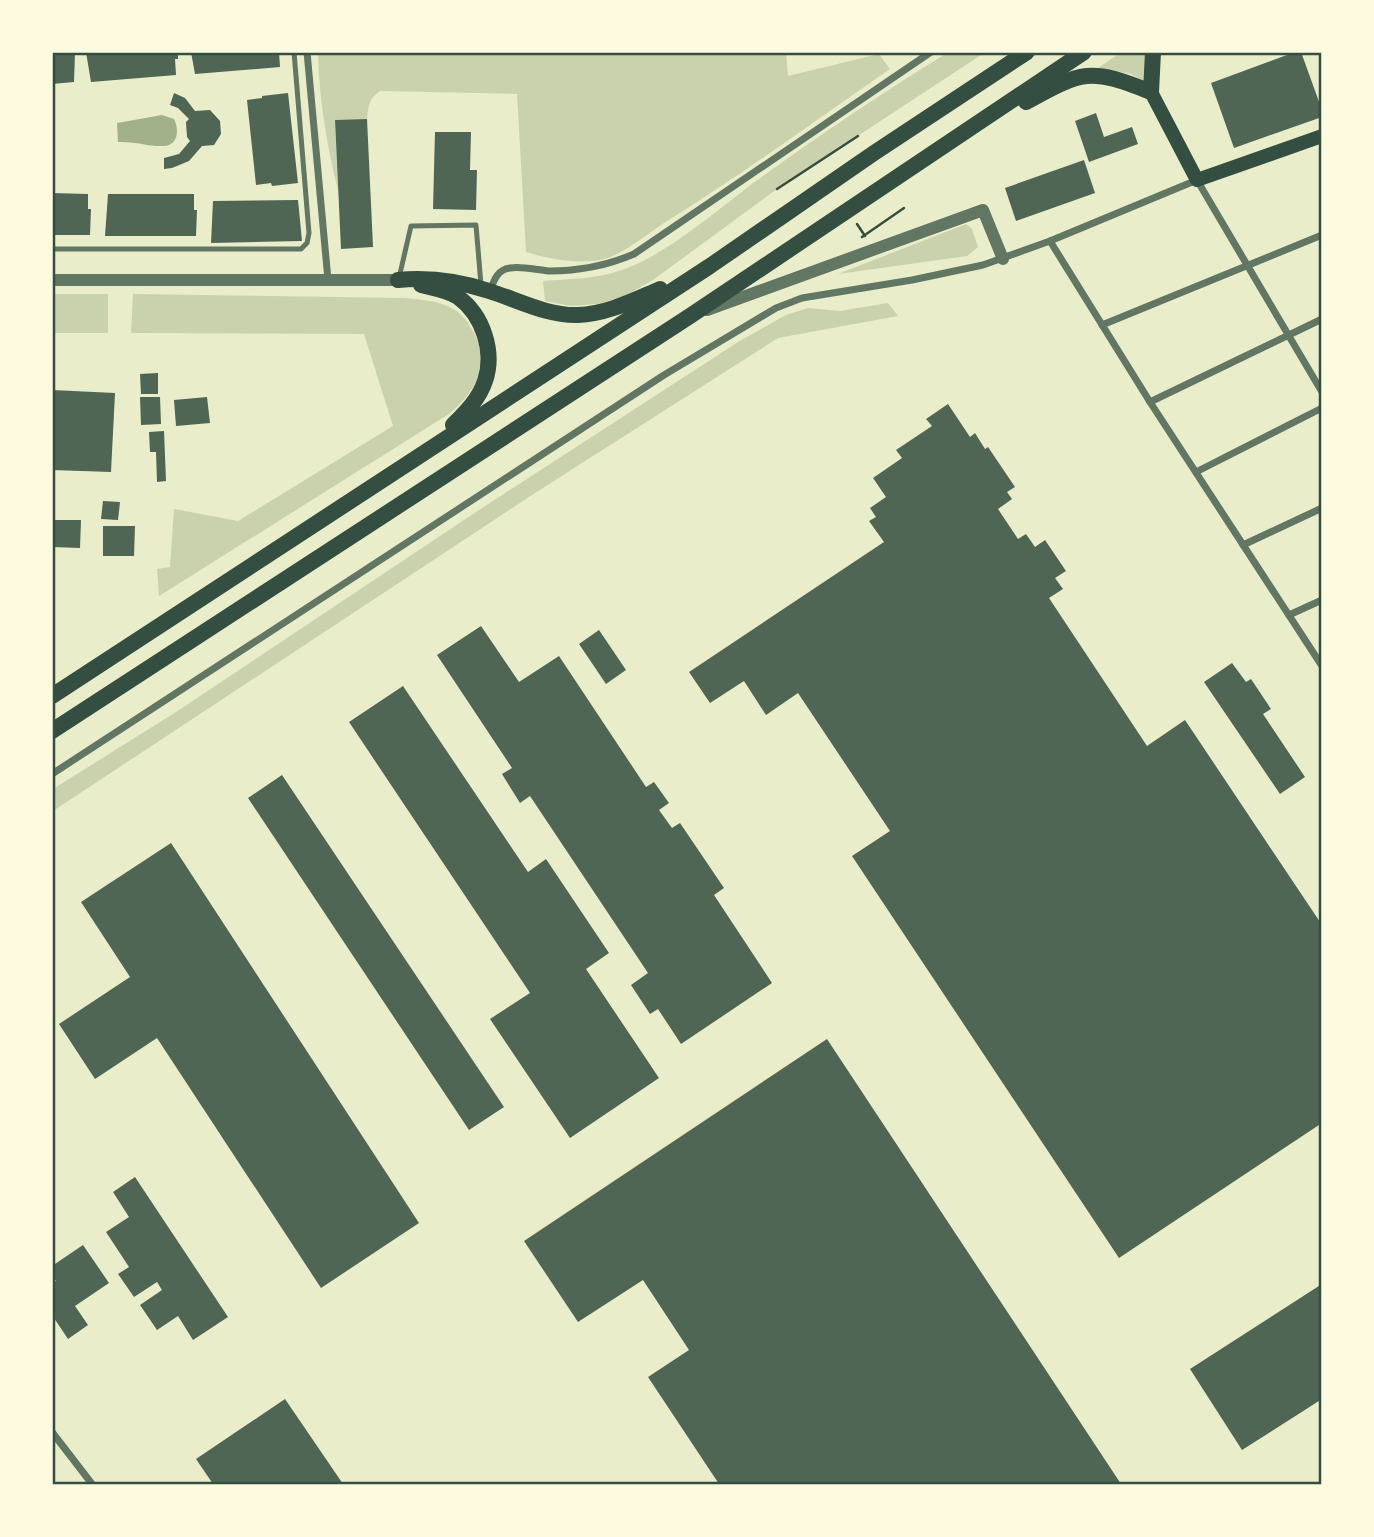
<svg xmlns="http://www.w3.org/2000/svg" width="1374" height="1537" font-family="Literata,serif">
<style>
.green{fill:#cad2ad}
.water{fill:#a3b18a}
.building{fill:#4f6655}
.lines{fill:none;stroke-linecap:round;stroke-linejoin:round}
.path{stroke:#344e41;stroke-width:2.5}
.service{stroke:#617663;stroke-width:5}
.minor{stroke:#617663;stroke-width:7}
.tertiary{stroke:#617663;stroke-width:12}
.secondary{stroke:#344e41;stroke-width:14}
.trunk{stroke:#344e41;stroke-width:16}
.neatline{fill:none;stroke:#344e41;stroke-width:2.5}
</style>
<rect width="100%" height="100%" fill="#e9edc9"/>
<g class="green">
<path d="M318,53h468l2,23 91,-22 11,15c-75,52 -149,106 -226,154 -19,12 -42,33 -64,37 -25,4 -51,-1 -74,-8l-9,-158 -137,-3c-11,7 -12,16 -13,28l-32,2 3,70c-11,-46 -19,-91 -20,-138z"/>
<path d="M947,53h37l-207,136 -124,91 -28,16 -28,8 -26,2 -26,-5 -2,-20c27,-2 53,-2 79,-11 46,-16 95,-60 134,-89 62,-45 126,-88 191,-128z"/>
<path d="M1120,53h25v29l-14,-8 -33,-6z"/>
<path d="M966,224l6,5 6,18 -11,9 -129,18z"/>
<rect x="53" y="294" width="55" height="39"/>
<path d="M133,294l272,4c16,2 33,2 48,11 10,5 16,15 21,24 18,33 0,60 -25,81l-290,182 -2,-27 13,-2 4,-58 64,12 155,-95 -29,-92 -233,-1z"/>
<path d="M888,303l10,13 -120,22 -243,155 -482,318v-22l123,-77 303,-202 259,-168 48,-27 22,-7 32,3z"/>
</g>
<path class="water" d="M162,115l12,4c5,10 5,26 -10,27 -14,1 -29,-5 -46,-4l-1,-19z"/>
<g class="building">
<path d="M52,52h23l-1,30 -22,2z"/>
<path d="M86,52h92v7h-3l1,16 -85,7z"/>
<path d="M191,52h88l1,15 -85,7z"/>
<path d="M1295,52h6l21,58v7l-88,31 -23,-65z"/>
<path d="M174,93l11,5 10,13 15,-1 10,11 1,13 -7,11 -12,1 -13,15 -17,7 -8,1v-11l15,-4 11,-13 -3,-4 -1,-15 3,-3 -11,-11 -8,-3z"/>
<path d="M288,93l10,90 -26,3 -1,-3 -15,2 -9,-85 15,-2v-2z"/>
<path d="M1096,113l8,24 28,-10 6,17 -49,18 -14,-41z"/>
<path d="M367,119l6,128 -32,2 -6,-129z"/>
<path d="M435,132h36l-1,38h7l-1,40 -43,-1z"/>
<path d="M1084,160l11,33 -79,28 -11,-33z"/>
<path d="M52,193l36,1v15h3l-1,26h-38z"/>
<path d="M108,194h86v16h3l-1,26h-91z"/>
<path d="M298,200l4,41 -91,2 2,-42z"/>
<path d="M158,373v21h-17l-1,-20z"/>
<path d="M52,390l63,3 -4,79 -59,-2z"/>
<path d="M140,397h20l1,27 -20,1z"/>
<path d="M207,397l3,26 -34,3 -2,-26z"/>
<path d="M948,404l22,33 5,-4 10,16 3,-2 27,40 -8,5 5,7 -14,10 20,30 8,-5 9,13 10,-7 21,31 -11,7 8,11 -14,9 98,148 38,-26 137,205v198l-203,135 -267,-402 38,-25 -92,-138 -32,22 -22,-34 -34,22 -21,-31 195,-130 -15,-21 7,-4 -6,-9 16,-11 -13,-19 29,-20 -6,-8 36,-24 -6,-7z"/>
<path d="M164,431l2,50 -9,1 -1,-30h-6l-1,-20z"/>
<path d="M103,501l17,1 -2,18 -17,-1z"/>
<path d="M52,520h29l-1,28 -28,-1z"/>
<path d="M103,526h32l-1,30h-31z"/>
<path d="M481,626l38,56 40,-26 87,131 8,-5 15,21 -10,7 13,18 8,-5 44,65 -10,7 58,88 -91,61 -23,-35 -8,5 -19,-29 17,-12 -118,-177 -10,7 -18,-29 10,-6 -75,-113z"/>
<path d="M599,630l27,40 -20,14 -27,-40z"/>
<path d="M1232,663l14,19 5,-3 20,30 -8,5 42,63 -25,17 -76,-112z"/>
<path d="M403,686l125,186 18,-13 63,94 -23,16 73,109 -89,60 -80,-119 40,-26 -181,-271z"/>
<path d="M282,775l222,332 -35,23 -221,-332z"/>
<path d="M171,843l248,380 -98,65 -164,-250 -62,41 -36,-55 71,-47 -49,-75z"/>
<path d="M827,1039l294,445h-402l-71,-107 41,-27 -46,-70 -65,42 -54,-81z"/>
<path d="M135,1177l93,140 -35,23 -15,-24 -21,14 -17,-25 22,-15 -5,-8 -23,15 -16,-23 11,-7 -23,-35 23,-15 -16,-25z"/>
<path d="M83,1245l26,38 -34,23 13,19 -20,14 -16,-24v-32l4,-2 -4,-5v-10z"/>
<path d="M1322,1284v115l-80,51 -52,-81z"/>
<path d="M285,1399l58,85h-130l-17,-25z"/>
</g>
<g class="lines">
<g class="path">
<path d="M777,189l81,-53"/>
<path d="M857,224l8,12"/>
<path d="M862,237l42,-29"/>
</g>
<g class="service">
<path d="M52,249h249l6,-6 2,-10 -15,-181"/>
<path d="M399,278l12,-52 65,-1 5,60"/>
</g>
<g class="minor">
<path d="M307,52l21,228"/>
<path d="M1050,241l100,161 172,264"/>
<path d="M490,291c4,-11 7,-21 20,-23 12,-2 26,2 39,3 31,0 57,-5 85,-17l297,-202"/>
<path d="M1102,325l220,-90"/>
<path d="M1150,402l172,-83"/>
<path d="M1196,472l126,-64"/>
<path d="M1243,545l79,-37"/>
<path d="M1289,615l33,-15"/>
<path d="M52,774l612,-399 112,-67 26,-10 110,-18 71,-15 67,-24 147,-61 125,212"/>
<path d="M52,1432l40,52"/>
</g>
<g class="tertiary">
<path d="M52,280h346"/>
<path d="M707,310l276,-100 20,49"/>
</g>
<path class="secondary" d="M1151,92l46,88 125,-44"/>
<g class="trunk">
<path d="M1026,102c56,-31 64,-35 125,-10l2,-40"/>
<path d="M398,280c32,-3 61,1 91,11 29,9 58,25 89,24 29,-1 56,-15 82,-26"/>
<path d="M421,285c12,3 27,5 37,12 25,18 37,55 27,84 -6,18 -19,31 -32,44"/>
<path d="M52,696l658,-430 164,-113 153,-101"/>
<path d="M52,731l638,-415 394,-264"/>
</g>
</g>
<rect width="1374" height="1537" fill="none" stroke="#fefae0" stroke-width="108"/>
<rect x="54" y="54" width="1266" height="1429" class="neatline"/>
</svg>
